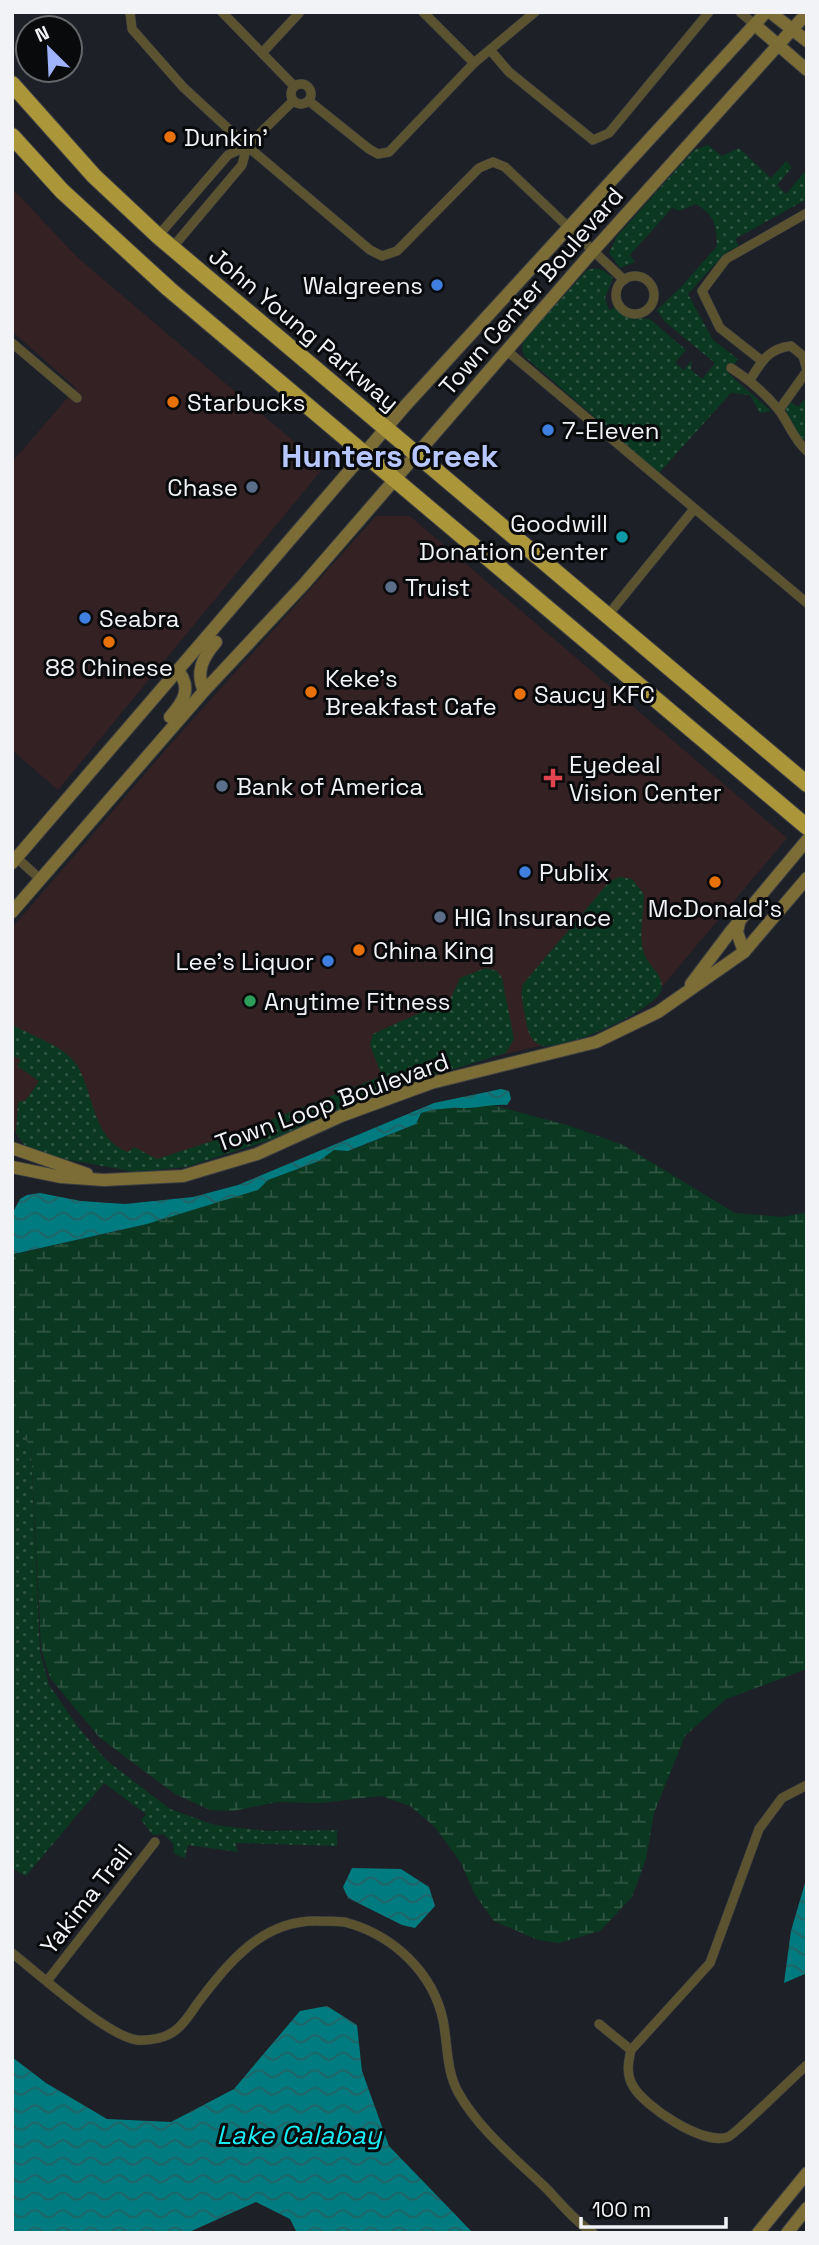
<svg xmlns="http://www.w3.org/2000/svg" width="819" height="2245" font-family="'Space Grotesk',sans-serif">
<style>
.commercial{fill:#342123}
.grass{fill:url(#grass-dots)}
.wetland{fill:url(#wetland-marsh)}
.water{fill:url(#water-waves)}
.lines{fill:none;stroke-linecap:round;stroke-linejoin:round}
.street-casing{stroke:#3b3e43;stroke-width:10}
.secondary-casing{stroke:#3b3e43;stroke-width:14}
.highway-casing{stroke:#3b3e43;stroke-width:18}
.street{stroke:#5b5230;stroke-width:9}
.secondary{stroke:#7c6d36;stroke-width:12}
.highway{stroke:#ac963a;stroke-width:16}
.food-dot{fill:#e8710a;stroke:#090a0c;stroke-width:2.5}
.shop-dot{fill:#3f7fe0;stroke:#090a0c;stroke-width:2.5}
.service-dot{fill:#5c6f8a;stroke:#090a0c;stroke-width:2.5}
.culture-dot{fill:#0f9aa8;stroke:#090a0c;stroke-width:2.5}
.health-dot{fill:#e0444e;stroke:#090a0c;stroke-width:2.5}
.leisure-dot{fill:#2e9e5b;stroke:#090a0c;stroke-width:2.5}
.labels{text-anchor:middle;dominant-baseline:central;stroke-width:6;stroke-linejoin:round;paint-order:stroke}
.poi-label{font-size:24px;fill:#f1f3f7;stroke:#090a0c;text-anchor:start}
.street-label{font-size:24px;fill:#f1f3f7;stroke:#090a0c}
.water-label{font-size:26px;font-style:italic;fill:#1aecf3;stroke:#090a0c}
.district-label{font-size:32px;font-weight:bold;fill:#b7c7fe;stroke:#090a0c}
</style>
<defs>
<pattern id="grass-dots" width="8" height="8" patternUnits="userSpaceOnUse" patternTransform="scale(1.75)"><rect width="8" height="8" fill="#0b3821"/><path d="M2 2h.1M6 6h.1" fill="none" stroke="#2f5542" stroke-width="1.8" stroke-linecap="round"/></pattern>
<pattern id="wetland-marsh" width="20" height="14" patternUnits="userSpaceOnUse" patternTransform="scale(1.75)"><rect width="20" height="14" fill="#0b3821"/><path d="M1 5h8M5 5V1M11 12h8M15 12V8" fill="none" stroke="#2f5542"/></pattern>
<pattern id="water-waves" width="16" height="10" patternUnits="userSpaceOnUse" patternTransform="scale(1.75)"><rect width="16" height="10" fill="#007c80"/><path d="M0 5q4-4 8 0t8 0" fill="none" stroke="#246265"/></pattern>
</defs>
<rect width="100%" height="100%" fill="#1d2026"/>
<g class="commercial">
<path d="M12,188l65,69 247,210 -266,323 -46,-40v-288l64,-74 -64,-57z"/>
<path d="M376,516h34l377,322 -132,157 -95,46 -117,28 -45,14 -212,81 -161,-27 -13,-7v-202l156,-181z"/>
</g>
<g class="grass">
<path d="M708,145l14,11 17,-8 32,30 15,-17 6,6 -15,18 9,9 21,-25v30l-72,40 4,7 -14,7 -37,41 25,46 25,19 -10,14 43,38 -11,2 -10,-18 -19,-2 -72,80 -135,-117 -2,-8 2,-8 63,-70c12,-4 17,0 26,8l-8,20 4,12 7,-3 13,10 21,2 36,31 -11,13 9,7 8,-10 -1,10 11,9 13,-16 -50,-41 -8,-12 26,-25 34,-39c-1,-22 -2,-30 -21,-42l-17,7 -7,-3 -42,47 5,7 -15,6 -11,-15 8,-17 77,-86z"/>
<path d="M807,396v46l-9,-8 -13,-25 6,-7 7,5z"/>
<path d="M620,877l12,2 12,15c0,20 -7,46 2,64 6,11 19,19 15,33 -7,20 -104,64 -123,53 -10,-6 -11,-18 -13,-28 -2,-11 -5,-21 -2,-32l87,-103z"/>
<path d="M485,968l12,3 5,7 12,61 -8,14 -117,36 -116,50 -87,28 -50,5 -83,-15 -27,-9 -10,-15 2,-31 8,-2 13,-19 -22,-15 4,-6 -9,-5v-31c20,13 52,21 65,41 17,29 16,75 51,87l6,-5 23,12 83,-27 142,-56 -12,-31 3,-11 73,-33 6,-5 8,-18z"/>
<path d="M12,1417l19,31 9,204 9,33 29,42 28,33 64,49 44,16 54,6 69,-1v16l-102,-3 3,9 -50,-7 -3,13 -11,-4 -1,-11 -10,-9 -10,1 -12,-15 5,-6 -42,-31 -78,93 -14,-8z"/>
</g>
<path class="wetland" d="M488,1104l79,21 56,20 112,68 48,4 24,-5v457l-81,30 -41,37 -31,77 -8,46 -14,38 -32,34 -41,12 -21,-3 -44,-19 -19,-26 -14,-32 -26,-36 -25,-21 -29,-10 -61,7 -43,-1 -44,9 -23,-1 -35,-16 -76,-57 -49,-59 -9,-30 -10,-200 -19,-31v-162l135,-31 111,-34 10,-10 51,-19 15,-11 15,1 67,-27 5,-11c27,-8 40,-4 67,-9z"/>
<g class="water">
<path d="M501,1089l8,2 2,8 -4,6c-14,-1 -27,3 -41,3 -18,0 -28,0 -45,5l-5,11 -68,27 -14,-1 -15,11 -51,19 -10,10 -111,34 -133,30 -2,-3v-37l8,-15 7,-4 13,-2 41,8 44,3 68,-7 45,-12 196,-82z"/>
<path d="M352,1868l49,1 28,18 6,19 -20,22 -13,-3 -54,-27 -5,-11z"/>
<path d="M807,1876v97l-23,10 7,-52z"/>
<path d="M327,2006l30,19 5,46 27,75 84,87h-176l-7,-14 -34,-17 -69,31h-175v-176l34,26 61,36 64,3 63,-33 66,-78z"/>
</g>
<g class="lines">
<g class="street-casing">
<g id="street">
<path d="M130,12l2,17 51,58 64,59 123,104 12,6 15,-5 82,-83 14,-6 12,5 119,113"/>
<path d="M222,12l72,74"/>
<path d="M423,12l51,51"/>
<path d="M740,12l15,13"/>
<path d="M491,51l18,21 84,68 16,-7 100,-121"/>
<path d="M262,53l38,-41"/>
<circle cx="301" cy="94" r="10"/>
<path d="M309,101l60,48 9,5 11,-2 85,-89 61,-51"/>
<path d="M158,236l70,-81 19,-9 46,-45"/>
<path d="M172,248l70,-83 5,-19"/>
<circle cx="635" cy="295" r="19"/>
<path d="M12,343l65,55"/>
<path d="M506,350l301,253"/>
<path d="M762,361l-42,-33 -18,-37 24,-32 81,-46"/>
<path d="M731,368c17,11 33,24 47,41 11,14 15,30 29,42"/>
<path d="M750,380c11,-18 19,-32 41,-34l12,10 4,14"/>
<path d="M779,410l28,-39"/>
<path d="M608,615l86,-106"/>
<path d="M17,858l23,21"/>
<path d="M807,1785l-25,13 -23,31 -49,134 -79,87c-3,13 -5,24 2,36 11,20 70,60 95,51 7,-2 67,-62 79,-72"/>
<path d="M12,1953c27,21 95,83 125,87 13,1 30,-2 40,-11 9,-7 16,-20 23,-29 30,-39 63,-80 117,-79 10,1 22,-1 31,2 46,13 85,50 95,97 5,25 3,50 15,72 21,38 58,67 89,97 14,15 29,33 46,44"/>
<path d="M47,1981l108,-139"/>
<path d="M599,2024l32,26"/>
</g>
</g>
<g class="secondary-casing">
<g id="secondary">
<path d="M770,12l37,29"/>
<path d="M755,25l52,45"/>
<path d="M204,691c-9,-19 -1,-34 12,-49"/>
<path d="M170,717c13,-15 22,-28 9,-45"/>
<path d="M12,863l393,-457 361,-394"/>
<path d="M12,912l192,-221 101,-108 288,-332 214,-238"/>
<path d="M740,919l-3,13 7,20"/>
<path d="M691,984l40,-53 76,-91"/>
<path d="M12,1148l75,26"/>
<path d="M12,1167l49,10 43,3 79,-4 74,-22 84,-38 90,-33 165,-41 62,-30 86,-60 63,-74"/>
<path d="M758,2233l49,-60"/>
<path d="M787,2233l20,-25"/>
</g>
</g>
<g class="highway-casing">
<g id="highway">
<path d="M12,84l82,92 64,60 649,548"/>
<path d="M12,136l50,55 107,98 638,538"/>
</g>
</g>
<use href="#street" class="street"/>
<use href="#secondary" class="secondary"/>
<use href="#highway" class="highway"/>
</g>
<g class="food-dot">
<circle cx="170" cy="137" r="7"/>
<circle cx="173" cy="402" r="7"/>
<circle cx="109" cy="642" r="7"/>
<circle cx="311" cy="692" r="7"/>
<circle cx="520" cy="694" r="7"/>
<circle cx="715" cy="882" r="7"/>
<circle cx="359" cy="950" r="7"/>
</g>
<g class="shop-dot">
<circle cx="437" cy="285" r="7"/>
<circle cx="548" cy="430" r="7"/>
<circle cx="85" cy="618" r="7"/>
<circle cx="525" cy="872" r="7"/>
<circle cx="328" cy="961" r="7"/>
</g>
<g class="service-dot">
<circle cx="252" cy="487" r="7"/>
<circle cx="391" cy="587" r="7"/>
<circle cx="222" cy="786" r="7"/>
<circle cx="440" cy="917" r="7"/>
</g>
<circle class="culture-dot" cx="622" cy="537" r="7"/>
<path class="health-dot" d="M549.5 767.5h7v7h7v7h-7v7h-7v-7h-7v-7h7z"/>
<circle class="leisure-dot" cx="250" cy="1001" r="7"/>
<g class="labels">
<g class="poi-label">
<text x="184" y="137">Dunkin'</text>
<text x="423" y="285" text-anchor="end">Walgreens</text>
<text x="187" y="402">Starbucks</text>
<text x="562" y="430">7-Eleven</text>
<text x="238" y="487" text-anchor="end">Chase</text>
<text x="608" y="523" text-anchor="end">Goodwill<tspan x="608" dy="28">Donation Center</tspan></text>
<text x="405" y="587">Truist</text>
<text x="99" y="618">Seabra</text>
<text x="109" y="667" text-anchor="middle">88 Chinese</text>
<text x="325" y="678">Keke's<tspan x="325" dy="28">Breakfast Cafe</tspan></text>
<text x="534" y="694">Saucy KFC</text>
<text x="569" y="764">Eyedeal<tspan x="569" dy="28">Vision Center</tspan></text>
<text x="236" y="786">Bank of America</text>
<text x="539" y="872">Publix</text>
<text x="715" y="908" text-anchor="middle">McDonald's</text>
<text x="454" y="917">HIG Insurance</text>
<text x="373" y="950">China King</text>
<text x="314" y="961" text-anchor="end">Lee's Liquor</text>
<text x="264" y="1001">Anytime Fitness</text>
</g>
<g class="street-label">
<text transform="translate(531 291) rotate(-49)">Town Center Boulevard</text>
<text transform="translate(304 329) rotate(40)">John Young Parkway</text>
<text transform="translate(332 1102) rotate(-20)">Town Loop Boulevard</text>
<text transform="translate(86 1899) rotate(-52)">Yakima Trail</text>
</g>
<g class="water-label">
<text x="299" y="2135">Lake Calabay</text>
</g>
<g class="district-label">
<text x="390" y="456">Hunters Creek</text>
</g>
</g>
<rect width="819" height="2245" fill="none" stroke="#f1f3f7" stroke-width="28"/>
<g transform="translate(49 49) rotate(336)"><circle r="33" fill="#090a0c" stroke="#66676a" stroke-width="2"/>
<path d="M0-5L12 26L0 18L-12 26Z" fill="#9fb3fd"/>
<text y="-10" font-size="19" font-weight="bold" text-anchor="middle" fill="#f1f3f7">N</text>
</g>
<path d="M581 2217v10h145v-10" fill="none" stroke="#f1f3f7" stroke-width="3.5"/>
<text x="592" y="2217" font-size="21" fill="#f1f3f7" stroke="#090a0c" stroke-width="5" paint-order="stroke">100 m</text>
</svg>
